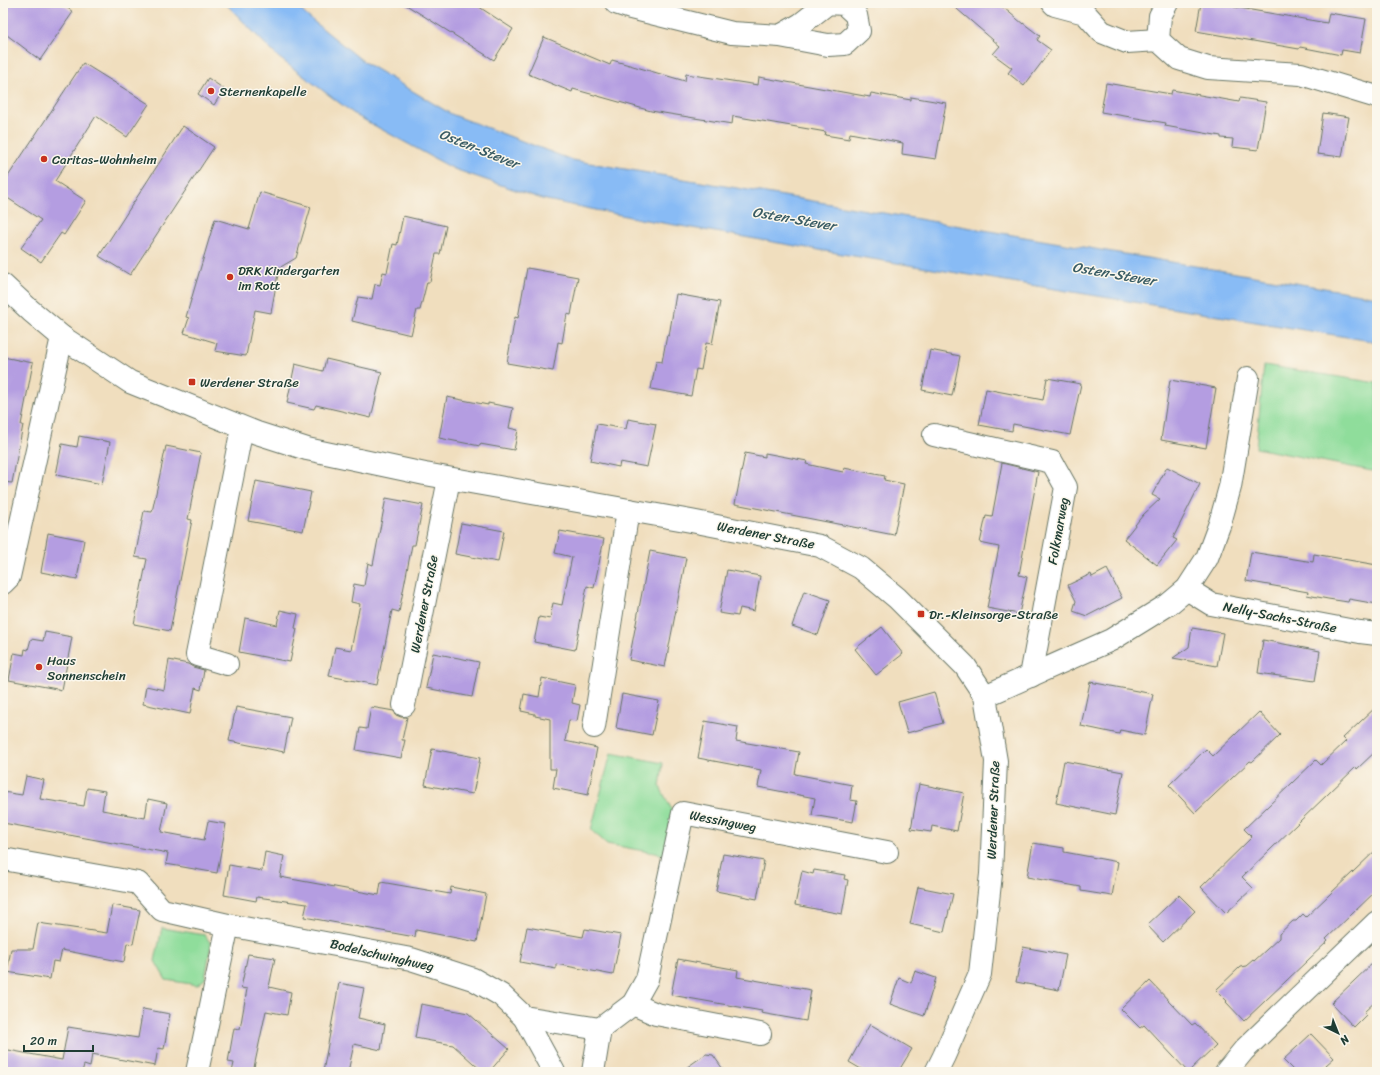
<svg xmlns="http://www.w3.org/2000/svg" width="1380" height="1075" font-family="Sriracha,sans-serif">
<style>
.green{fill:#8fdd9b;stroke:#578d68}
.water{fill:#88bbf5;stroke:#547c94}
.building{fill:#b49de1}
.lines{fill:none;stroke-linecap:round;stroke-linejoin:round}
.minor-casing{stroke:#687564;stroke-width:24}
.minor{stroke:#fff;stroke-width:22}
.poi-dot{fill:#c8321e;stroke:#fbf7ec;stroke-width:1.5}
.labels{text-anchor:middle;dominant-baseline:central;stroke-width:3;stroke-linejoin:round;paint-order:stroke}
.poi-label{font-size:13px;fill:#1f3d34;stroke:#fbf7ec;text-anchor:start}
.street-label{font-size:13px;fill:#1f3d34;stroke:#fbf7ec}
.water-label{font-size:14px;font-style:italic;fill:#395c64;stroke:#fbf7ec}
</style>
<rect width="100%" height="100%" fill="#fbf7ec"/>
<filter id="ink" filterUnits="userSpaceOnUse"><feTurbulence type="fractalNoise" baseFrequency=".025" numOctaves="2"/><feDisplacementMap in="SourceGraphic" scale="8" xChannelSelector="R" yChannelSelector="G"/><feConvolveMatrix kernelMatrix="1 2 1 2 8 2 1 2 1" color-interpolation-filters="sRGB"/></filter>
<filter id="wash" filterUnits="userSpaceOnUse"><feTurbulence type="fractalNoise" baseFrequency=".012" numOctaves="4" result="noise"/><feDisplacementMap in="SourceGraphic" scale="16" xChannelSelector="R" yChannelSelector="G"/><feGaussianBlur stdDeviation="0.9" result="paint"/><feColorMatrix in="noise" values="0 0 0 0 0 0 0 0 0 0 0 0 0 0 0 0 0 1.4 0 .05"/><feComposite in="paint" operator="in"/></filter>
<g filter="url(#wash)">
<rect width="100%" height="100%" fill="#f0debe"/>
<g class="green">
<path d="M1264,365l113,18v89l-121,-24z"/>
<path d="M611,753l52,10 -3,24 12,23 -7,45 -58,-11 -16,-14z"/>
<path d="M162,928l43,7 6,9 -6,35 -8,6 -31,-5 -11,-19z"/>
</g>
<path class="water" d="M225,3h69l13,13 57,46 87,52 121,46 805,137v45l-523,-86 -214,-37 -98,-20 -88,-30 -97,-53 -79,-59z"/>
<g id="blocks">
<g class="building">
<path d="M3,3h58l12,9 -33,48 -37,-28z"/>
<path d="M403,3h70l40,26 -19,31z"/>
<path d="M950,3h48l25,21v-1l17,13 -3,4 14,10 -27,36 -16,-13 4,-5 -19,-14 7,-8z"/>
<path d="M1201,3h34l-1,4 93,16 2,-10 37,6 -6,34 -18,-3 -1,5 -41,-8 -1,2 -103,-18z"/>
<path d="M544,37l66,28 2,-5 73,21 1,-7 72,11 1,-8 111,20 1,-4 40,7v-3l35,6 -10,56 -34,-5 1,-11 -53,-10 -1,6 -24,-4 1,-3 -93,-16 -1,8 -81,-13 -78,-22 -1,3 -44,-18z"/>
<path d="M83,63l66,41 -22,33 -31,-21 -41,65 31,20 -22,34 -3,-2 -20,29 -20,-14 20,-28 -38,-25v-11z"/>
<path d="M208,78l16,11 -10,16 -16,-11z"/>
<path d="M1106,83l65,11 1,-4 67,12 1,-4 26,4 -8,48 -26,-3 1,-8 -12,-1v-2l-56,-10 1,-3 -65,-11z"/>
<path d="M1323,113l26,4 -7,40 -25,-3z"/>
<path d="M183,126l31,21 -84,128 -31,-19z"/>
<path d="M260,192l51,15 -15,51 -17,10 -8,45 -16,-3 -9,46 -31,-5 2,-8 -33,-10 5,-15 -3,-1 29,-98 34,10z"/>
<path d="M403,216l43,10 -6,28h-4l-6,28h-3l-7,28h-3l-6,25 -59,-14 6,-24 14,2 3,-15 5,1 3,-13 4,1 6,-29 4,1z"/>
<path d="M527,268l51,9 -7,38 -4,-1 -5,29 -4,-1 -5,29 -46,-8 8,-46 3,1z"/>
<path d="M676,294l44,8 -8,42 -6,-1 -5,27 -5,-1 -5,27 -40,-7 5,-28 6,1 5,-27 2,1z"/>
<path d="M930,350l30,6 -8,40 -30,-6z"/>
<path d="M3,357l30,6 -12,62h2l-11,58 -9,-1z"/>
<path d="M326,359l56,13 -11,46 -55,-13 -2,4 -27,-6 8,-39 28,7z"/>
<path d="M1047,378l34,6 -11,51 -57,-11 -1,7 -33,-6 7,-36 57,11z"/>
<path d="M1170,380l46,8 -10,60 -45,-8z"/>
<path d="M447,397l41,8v-2l25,5 -4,20 9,2 -4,20 -34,-6v2l-41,-8z"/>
<path d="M628,419l28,5 -9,43 -27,-5 -1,5 -29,-6 7,-37 29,5z"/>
<path d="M79,436l31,6 -8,42 -46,-9 6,-31 15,3z"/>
<path d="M166,446l35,7 -13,66 4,1 -22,111 -36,-7 13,-65 -12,-2 9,-46 8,1z"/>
<path d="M745,453l20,4v-4l42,8 -1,3 18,4 19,4 1,-4 41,8 -1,4 20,4 -10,51 -159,-31z"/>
<path d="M1002,463l36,9 -19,103 8,2 -8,37 -32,-6 12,-61 -19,-4 6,-27 6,1z"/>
<path d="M1167,467l33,17 -27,54 4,2 -20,25 -33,-26 19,-24 17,-16 -8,-4z"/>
<path d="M256,481l55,11 -8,39 -55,-10z"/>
<path d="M386,498l37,7 -8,40h-3l-13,67 -7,-2 -15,75 -48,-9 6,-29 16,3 9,-46 -9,-2 3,-18 10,2 4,-23 5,2z"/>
<path d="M461,523l43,8 -6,31 -43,-8z"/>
<path d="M560,531l44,8 -10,49 -7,-2 -12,64 -41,-8 5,-25 11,2 3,-16 9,2 10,-48 -17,-4z"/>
<path d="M48,533l36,7 -7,39 -36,-7z"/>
<path d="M650,551l36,7 -21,109 -36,-7z"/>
<path d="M1251,552l62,10 1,-8 63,11v39l-28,-5 -1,3 -20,-3 -21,-4 1,-3 -62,-11z"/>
<path d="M1107,569l15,29 -35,18 -14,-5 3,-10 -8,-16 23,-11 1,3z"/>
<path d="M727,570l33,6 -6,35 -14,-3 -2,8 -19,-3z"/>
<path d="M804,591l26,9 -12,35 -26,-9z"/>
<path d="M280,610l18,4 -3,14 2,1 -7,33 -51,-10 6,-34 32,7z"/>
<path d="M882,627l21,27 -27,21 -21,-26z"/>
<path d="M1192,628l31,5 -6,33 -44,-8 16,-11z"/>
<path d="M45,632l27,5 -10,53 -53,-10 5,-27 10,2 1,-6 3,1 3,-11 12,2z"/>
<path d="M1263,640l57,11 -5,30 -57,-8z"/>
<path d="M433,653l46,9 -7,35 -46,-9z"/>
<path d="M169,660l19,4 5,3 11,3 -3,20 -6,-2 -5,26 -47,-10 3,-18 18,4z"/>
<path d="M542,678l33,7 -3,18 8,2 -3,16 -8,-1 -4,21 32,7 -9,47 -35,-7 3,-19h-6v-50l-15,-3v-2l-14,-3 3,-17 15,3z"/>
<path d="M1090,682l63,12 -8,41 -25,-5 -1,4 -38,-8z"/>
<path d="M934,692l9,31 -36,10 -9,-31z"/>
<path d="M622,694l37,7 -7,34 -36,-7z"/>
<path d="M1377,706v44l-20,19 -1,-2 -114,110 11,11 -27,25 -25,-26 51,-50 -8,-8 72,-69 5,5 25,-24 -3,-3z"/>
<path d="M236,707l55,10 -7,35 -55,-11z"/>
<path d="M371,707l23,4 2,4 5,2h6l-5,23h3l-4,18 -45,-8 4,-22 7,1z"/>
<path d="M1259,712l21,23 -28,27 -2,-1 -55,52 -26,-28 37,-36 7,7z"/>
<path d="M705,721l33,6 -2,14 63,11 -4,22 57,11 -2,15 7,1 -4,21 -41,-7 3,-17 -57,-11 3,-17 -63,-12z"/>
<path d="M432,749l48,9 -7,36 -48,-9z"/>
<path d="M1064,761l59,11 -8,43 -59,-12z"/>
<path d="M26,776l18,4 -4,19 44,7 3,-18 18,3 -3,19 43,8 3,-19 19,4 -6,29 43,8 4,-19 18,3 -9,49 -51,-9 2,-11 -165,-30v-31l19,3z"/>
<path d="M919,784l45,9 -7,38 -25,-5 -1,6 -20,-3z"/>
<path d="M1033,843l31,5v4l54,10 -6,34 -31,-5v-4l-54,-10z"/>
<path d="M1377,849v41l-51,49 2,2 -84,80 -18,-19 1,-1 -11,-11 24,-23 6,-1 7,-6 1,1 25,-23v-4l14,-13h3l7,-7 3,3z"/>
<path d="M265,852l19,4 -4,21 99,18 2,-13 69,12 1,-7 35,7 -9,48 -61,-12 -1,7 -111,-20 3,-13 -50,-7 -1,4 -32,-6 5,-30 33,6z"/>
<path d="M723,854l41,7 -7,38 -41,-8z"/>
<path d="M814,870l31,5 -1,4 4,1 -6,34 -47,-9 7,-34 11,3z"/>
<path d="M918,887l35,7 -9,38 -34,-8z"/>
<path d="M1179,895l16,16 -32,31 -16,-17z"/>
<path d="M112,905l28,5 -7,34 -6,-1 -3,19 -62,-12 -3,12 -6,-1 -3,18 -43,-7 4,-23h22l5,-26 69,10z"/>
<path d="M527,927l56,10 2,-8 36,6 -8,40 -57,-11v5l-36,-7z"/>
<path d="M1023,947l43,8 -7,35 -43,-8z"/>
<path d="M248,954l27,4 -6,29 22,5 -4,23 -21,-4 -13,61h-21l2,-9 -6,-1 6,-34 6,1 7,-40 -6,-1z"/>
<path d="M678,959l60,11 -1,7 74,13 -5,31 -45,-8 1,-2 -91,-16z"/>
<path d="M1377,959v41l-13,12 3,2 -13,13 -23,-24z"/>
<path d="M915,971l21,7 -12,38 -34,-12 9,-26 12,5z"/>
<path d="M1150,981l42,44 3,-2 21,22 -28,27 -44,-47 -4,3 -19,-19z"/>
<path d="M339,983l25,5 -6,30 27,6 -4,26 -27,-6 -6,28h-25z"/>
<path d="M421,1004l47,9 41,36 -20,23h-6l-30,-27 -38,-7z"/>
<path d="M143,1009l27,5 -6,35 -6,-1 -3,18 -63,-12 -2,13 -6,-2 -2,7h-66l-13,-2v-21l59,11 6,-33 70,11z"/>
<path d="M870,1024l42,25 -14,23h-32l-17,-10z"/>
<path d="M1311,1034l23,24 -16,14h-23l-12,-12z"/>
<path d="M706,1054l7,1 12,17h-45z"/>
</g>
</g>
</g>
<g filter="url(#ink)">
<use href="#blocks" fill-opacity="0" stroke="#687564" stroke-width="1"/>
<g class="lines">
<g class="minor-casing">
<g id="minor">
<path d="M616,3l15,5 101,25 48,3 48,9 17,-1 14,-13 -3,-16 -12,-11 -16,-1 -27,21 -21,12"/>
<path d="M1053,3l2,2 30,8 17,19 25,10 31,-2 21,19 29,9 93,6 76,23"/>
<path d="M1158,40l2,-24 7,-13"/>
<path d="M3,285l28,26 31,26 68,45 127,51 50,16 118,25 266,47 129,25 41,22 36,30 68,68 20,30 11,65 -5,113 -11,100 -36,82 -8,16"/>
<path d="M934,435l118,27 14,25 -35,189"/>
<path d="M3,583l6,-6 53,-240"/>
<path d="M1187,589l24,15 149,28 17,2"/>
<path d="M227,664l-30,-9 45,-227"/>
<path d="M985,696l126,-56 58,-36 18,-15 20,-31 13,-35 10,-36 18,-109"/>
<path d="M404,705l45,-226"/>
<path d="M594,727l34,-217"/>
<path d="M3,859l135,24 24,27 66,15 183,34 62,20 28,16 23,22 30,55"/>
<path d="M633,1004l23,10 104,20"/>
<path d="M524,1017l76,12"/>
<path d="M197,1072l31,-147"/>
<path d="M593,1072l7,-43 33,-25 14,-25 36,-166 204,39"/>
<path d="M1226,1072l18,-22 133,-128"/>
</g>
</g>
<use href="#minor" class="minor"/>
</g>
</g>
<g class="poi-dot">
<circle cx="211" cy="91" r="4"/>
<circle cx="44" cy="159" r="4"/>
<circle cx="230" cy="277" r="4"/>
<rect x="188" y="378" width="8" height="8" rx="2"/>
<rect x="917" y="610" width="8" height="8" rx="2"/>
<circle cx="39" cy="667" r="4"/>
</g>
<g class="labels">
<g class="poi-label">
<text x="219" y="91">Sternenkapelle</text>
<text x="52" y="159">Caritas-Wohnheim</text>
<text x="238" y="270">DRK Kindergarten<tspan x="238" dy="15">im Rott</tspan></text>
<text x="200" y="382">Werdener Straße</text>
<text x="929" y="614">Dr.-Kleinsorge-Straße</text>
<text x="47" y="660">Haus<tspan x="47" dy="15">Sonnenschein</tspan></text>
</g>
<g class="street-label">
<text transform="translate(1058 531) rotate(-80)">Folkmarweg</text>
<text transform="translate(766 535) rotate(11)">Werdener Straße</text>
<text transform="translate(424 604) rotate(-79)">Werdener Straße</text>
<text transform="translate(1280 617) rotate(11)">Nelly-Sachs-Straße</text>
<text transform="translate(993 810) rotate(-88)">Werdener Straße</text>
<text transform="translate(723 821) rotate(11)">Wessingweg</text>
<text transform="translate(382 955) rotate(13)">Bodelschwinghweg</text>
</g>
<g class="water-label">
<text transform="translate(479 149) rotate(22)">Osten-Stever</text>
<text transform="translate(794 219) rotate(10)">Osten-Stever</text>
<text transform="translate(1114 274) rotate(10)">Osten-Stever</text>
</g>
</g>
<rect width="1380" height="1075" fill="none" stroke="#fbf7ec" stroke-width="16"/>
<g transform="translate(1338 1033) rotate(137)" stroke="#fbf7ec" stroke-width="3" paint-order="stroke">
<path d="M0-3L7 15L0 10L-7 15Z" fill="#1f3d34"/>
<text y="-6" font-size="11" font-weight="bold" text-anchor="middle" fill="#1f3d34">N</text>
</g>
<path d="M24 1045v6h69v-6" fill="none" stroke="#1f3d34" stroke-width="2"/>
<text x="30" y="1045" font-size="12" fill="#1f3d34" stroke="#fbf7ec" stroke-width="3" paint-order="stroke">20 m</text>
</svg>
